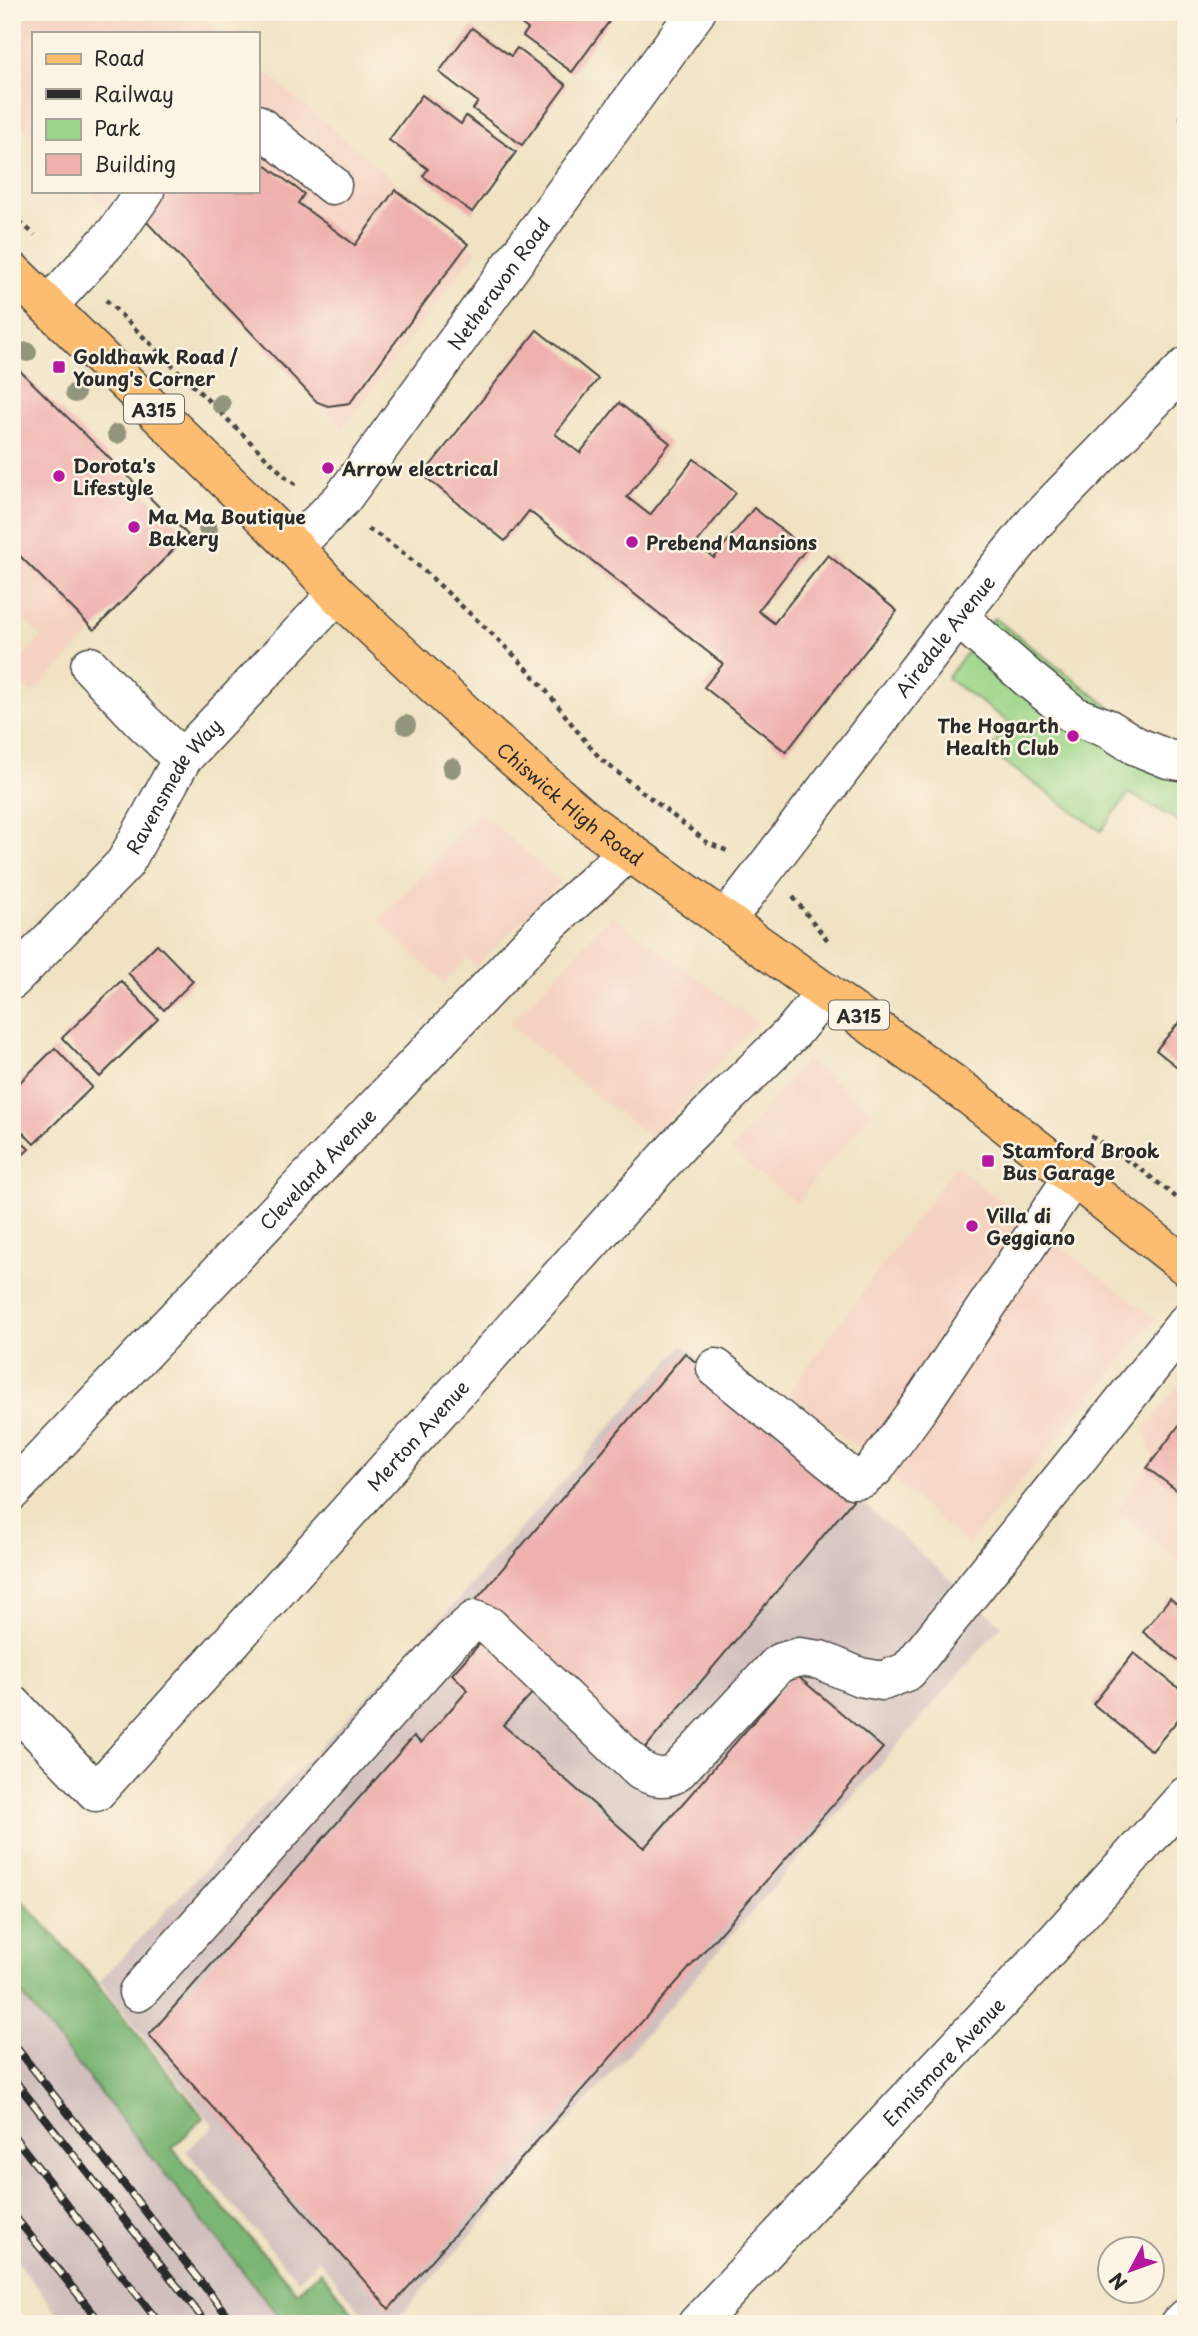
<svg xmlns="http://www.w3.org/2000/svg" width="1198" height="2336" font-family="'Playpen Sans',sans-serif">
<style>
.built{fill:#f5d2c2}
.industrial{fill:#d1bfbd}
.green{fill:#9bd588;stroke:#63805a;stroke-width:2}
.forest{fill:#7cb674;stroke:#547050;stroke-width:2}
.building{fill:#efb0ae}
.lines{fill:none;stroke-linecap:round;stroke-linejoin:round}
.minor-casing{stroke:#494642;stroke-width:41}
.major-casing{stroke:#494642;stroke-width:41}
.path{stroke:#494642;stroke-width:4.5;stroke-dasharray:5 5;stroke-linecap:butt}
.minor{stroke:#fff;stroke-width:38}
.major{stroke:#fcbd6f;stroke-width:38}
.rail-casing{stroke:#2b2b2b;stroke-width:8}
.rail{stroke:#fcf5e5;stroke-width:5;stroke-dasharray:16;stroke-linecap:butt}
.tree{fill:#93957c}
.poi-dot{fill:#b5179e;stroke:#fcf5e5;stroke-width:2.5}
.labels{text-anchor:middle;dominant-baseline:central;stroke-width:5;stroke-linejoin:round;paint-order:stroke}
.shield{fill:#fcf5e5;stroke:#6a6863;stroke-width:2}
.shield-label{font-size:18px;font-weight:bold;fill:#2b2b2b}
.street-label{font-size:19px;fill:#2b2b2b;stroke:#fcf5e5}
.poi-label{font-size:19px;font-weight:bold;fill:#2b2b2b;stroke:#fcf5e5;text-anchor:start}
</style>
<rect width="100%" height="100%" fill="#fcf5e5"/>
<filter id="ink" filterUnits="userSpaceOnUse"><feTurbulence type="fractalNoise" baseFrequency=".0143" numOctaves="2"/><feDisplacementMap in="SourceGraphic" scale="14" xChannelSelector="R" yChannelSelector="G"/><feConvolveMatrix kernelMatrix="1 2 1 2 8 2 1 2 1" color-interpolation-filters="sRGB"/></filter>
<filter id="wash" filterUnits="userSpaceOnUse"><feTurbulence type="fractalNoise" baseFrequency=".00686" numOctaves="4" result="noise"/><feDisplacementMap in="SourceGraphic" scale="28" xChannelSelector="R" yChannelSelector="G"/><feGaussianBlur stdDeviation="1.57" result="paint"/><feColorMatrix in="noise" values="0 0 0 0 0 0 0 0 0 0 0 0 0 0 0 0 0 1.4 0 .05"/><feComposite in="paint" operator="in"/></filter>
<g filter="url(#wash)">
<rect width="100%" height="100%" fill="#f0e2c3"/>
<g class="built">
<path d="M12,12h197l-5,8 16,13h-187v102l-21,-21z"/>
<path d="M257,65l219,186 -133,178 -200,-211 -29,-1 -26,-26h169z"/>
<path d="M12,363l176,172 -156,159 -20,-19v-7l30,-31 -30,-28z"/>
<path d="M479,812l82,70 -85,84 -9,-8 -23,25 -65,-62z"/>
<path d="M612,915l145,107 -106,116 -142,-113z"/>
<path d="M805,1059l68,52 -77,92 -65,-52z"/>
<path d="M955,1166l201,153 -188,226 -114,-100 -66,-52z"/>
<path d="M1186,1375v193l-69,-56 37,-53 -10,-29z"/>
</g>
<g class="industrial">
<path d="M683,1345l319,280 -609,699h-22l-52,-64 -21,20 -112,-129 28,-25 -114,-145 347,-369z"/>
<path d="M12,1981l273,343h-219l-54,-69z"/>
</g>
<path class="green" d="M994,618l170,131 22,2v74l-57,-32 -28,38 -112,-80 21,-28 -63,-45z"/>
<path class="forest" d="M12,1889l81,90 111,139 -32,30 125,144 23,-21 42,53h-77l-273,-342z"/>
<g id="blocks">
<g class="building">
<path d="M505,12h111l-44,60 -49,-36 5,-7z"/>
<path d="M472,28l39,28 6,-8 49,37 -44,60 -49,-36 5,-7 -39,-30z"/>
<path d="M422,95l39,29 5,-8 50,36 -44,60 -49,-36 5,-7 -39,-29z"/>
<path d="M1186,96v29l-6,-5v-18z"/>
<path d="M257,159l47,35 -6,9 57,42 40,-55 73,54 -118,159 -22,3 -11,-4 -174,-184 19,-27h95z"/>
<path d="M537,330l61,49 -43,55 25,19 39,-50 51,40 -43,54 23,18 44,-56 42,34 -40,51 18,14 40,-50 52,41 -48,62 16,12 54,-68 69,56 -111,141 -82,-65 19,-23 -194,-153 -24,30 -82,-66z"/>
<path d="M12,363l176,172 -94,95 -82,-82z"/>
<path d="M157,944l36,37 -29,29 -36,-37z"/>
<path d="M121,981l37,38 -58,58 -38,-39z"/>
<path d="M1186,1014v60l-30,-24z"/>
<path d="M55,1048l37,39 -58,57 -22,-23v-31z"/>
<path d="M12,1133l17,16 -17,16z"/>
<path d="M685,1353l168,147 -216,258 -167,-151z"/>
<path d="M1186,1416v81l-39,-29z"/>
<path d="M1170,1598l14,12 2,-3v59l-43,-34z"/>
<path d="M484,1639l52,50 -33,36 141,123 151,-174 88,74 -494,561 -240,-274 265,-299 7,7 47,-53 -16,-16z"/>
<path d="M1134,1653l52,41v16l-34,41 -59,-47z"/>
</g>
</g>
</g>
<g filter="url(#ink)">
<use href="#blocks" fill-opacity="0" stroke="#494642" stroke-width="2"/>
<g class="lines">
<g class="minor-casing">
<g id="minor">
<path d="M257,124l75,61"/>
<path d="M49,305l67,-73 29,-41"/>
<path id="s1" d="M294,547l48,-48 354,-487"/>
<path d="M958,617l71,62 46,37 34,13 27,17 32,13 18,3"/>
<path d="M90,666l51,54 41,39"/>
<path id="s2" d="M725,921l233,-304 78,-96 150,-154"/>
<path id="s3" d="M12,980l113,-117 57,-104 155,-165"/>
<path d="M716,1368l137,111 10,-1 12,-10 45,-62 153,-229"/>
<path id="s4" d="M12,1491l539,-569 77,-70"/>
<path id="s5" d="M12,1704l84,88 587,-652 110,-108 33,-40"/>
<path d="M138,1992l315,-353 22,-19 14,6 152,145c13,6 23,9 35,2l103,-110 20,-6 21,3 40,17 23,4 25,-10 278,-348"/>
<path id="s6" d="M697,2324l337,-359 152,-169"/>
<path d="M1180,2324l6,-6"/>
</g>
</g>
<g class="major-casing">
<g id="major">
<path id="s7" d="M12,271l282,276 43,47 153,143 102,88 378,271 216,170"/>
</g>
</g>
<g class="path">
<path d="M12,215l23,20"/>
<path d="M106,300l181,178 11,8"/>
<path d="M368,529c38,22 67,52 99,82 22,20 45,41 65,63 25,28 45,60 71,87l105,82 22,9"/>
<path d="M793,897l36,45"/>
<path d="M1091,1136l52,35 43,34"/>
</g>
<use href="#minor" class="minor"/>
<use href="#major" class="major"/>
<g class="rail-casing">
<g id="rail">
<path d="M12,2042l222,282"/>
<path d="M12,2077l195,247"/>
<path d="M12,2134l148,190"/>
<path d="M12,2213l90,111"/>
</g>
</g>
<use href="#rail" class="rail"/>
</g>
<g class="tree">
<circle cx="27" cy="352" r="10"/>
<circle cx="75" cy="393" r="10"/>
<circle cx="221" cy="404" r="10"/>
<circle cx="117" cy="434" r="10"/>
<circle cx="208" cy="529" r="10"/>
<circle cx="406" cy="725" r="10"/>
<circle cx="452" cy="768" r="10"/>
</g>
</g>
<g class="poi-dot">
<rect x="52" y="360" width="14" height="14" rx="3.5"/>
<circle cx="328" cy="468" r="7"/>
<circle cx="59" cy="476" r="7"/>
<circle cx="134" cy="527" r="7"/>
<circle cx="632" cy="542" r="7"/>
<circle cx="1073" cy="736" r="7"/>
<rect x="981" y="1154" width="14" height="14" rx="3.5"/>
<circle cx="972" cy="1226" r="7"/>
</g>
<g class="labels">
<g class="shield">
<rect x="124" y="394.5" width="60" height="29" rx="5"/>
<rect x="829" y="1000.5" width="60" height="29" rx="5"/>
</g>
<g class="shield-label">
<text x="154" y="409">A315</text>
<text x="859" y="1015">A315</text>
</g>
<g class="street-label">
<text stroke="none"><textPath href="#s1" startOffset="334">Netheravon Road</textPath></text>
<text stroke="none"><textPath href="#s2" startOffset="360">Airedale Avenue</textPath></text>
<text stroke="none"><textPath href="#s3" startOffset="254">Ravensmede Way</textPath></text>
<text stroke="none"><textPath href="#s7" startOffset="772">Chiswick High Road</textPath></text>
<text stroke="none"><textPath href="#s4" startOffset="444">Cleveland Avenue</textPath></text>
<text stroke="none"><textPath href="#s5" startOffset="602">Merton Avenue</textPath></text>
<text stroke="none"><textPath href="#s6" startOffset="360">Ennismore Avenue</textPath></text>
</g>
<g class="poi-label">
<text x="73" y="356">Goldhawk Road /<tspan x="73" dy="22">Young's Corner</tspan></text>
<text x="73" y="465">Dorota's<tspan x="73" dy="22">Lifestyle</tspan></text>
<text x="342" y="468">Arrow electrical</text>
<text x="148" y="516">Ma Ma Boutique<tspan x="148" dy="22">Bakery</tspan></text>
<text x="646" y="542">Prebend Mansions</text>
<text x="1059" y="725" text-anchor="end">The Hogarth<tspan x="1059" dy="22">Health Club</tspan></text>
<text x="1002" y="1150">Stamford Brook<tspan x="1002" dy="22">Bus Garage</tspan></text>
<text x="986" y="1215">Villa di<tspan x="986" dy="22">Geggiano</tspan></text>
</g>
</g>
<rect width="1198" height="2336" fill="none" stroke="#fcf5e5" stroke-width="42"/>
<rect x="32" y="32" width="228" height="161" fill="#fcf5e5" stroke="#a8a49b" stroke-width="2"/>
<rect x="46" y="54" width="35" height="10" fill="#fcbd6f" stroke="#a8a49b" stroke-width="2"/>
<text x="94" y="66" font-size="21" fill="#2b2b2b">Road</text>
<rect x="46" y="89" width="35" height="10" fill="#2b2b2b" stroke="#a8a49b" stroke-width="2"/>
<text x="94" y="102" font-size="21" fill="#2b2b2b">Railway</text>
<rect x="46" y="119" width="35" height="21" fill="#9bd588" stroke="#a8a49b" stroke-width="2"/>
<text x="94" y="136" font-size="21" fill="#2b2b2b">Park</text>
<rect x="46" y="154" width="35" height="21" fill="#efb0ae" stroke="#a8a49b" stroke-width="2"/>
<text x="94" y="172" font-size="21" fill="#2b2b2b">Building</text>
<g transform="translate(1131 2270) rotate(229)"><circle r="33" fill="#fcf5e5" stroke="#a8a49b" stroke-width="2"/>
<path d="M0-5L12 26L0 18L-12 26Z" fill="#b5179e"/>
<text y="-10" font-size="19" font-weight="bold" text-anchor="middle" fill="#2b2b2b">N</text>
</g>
</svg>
